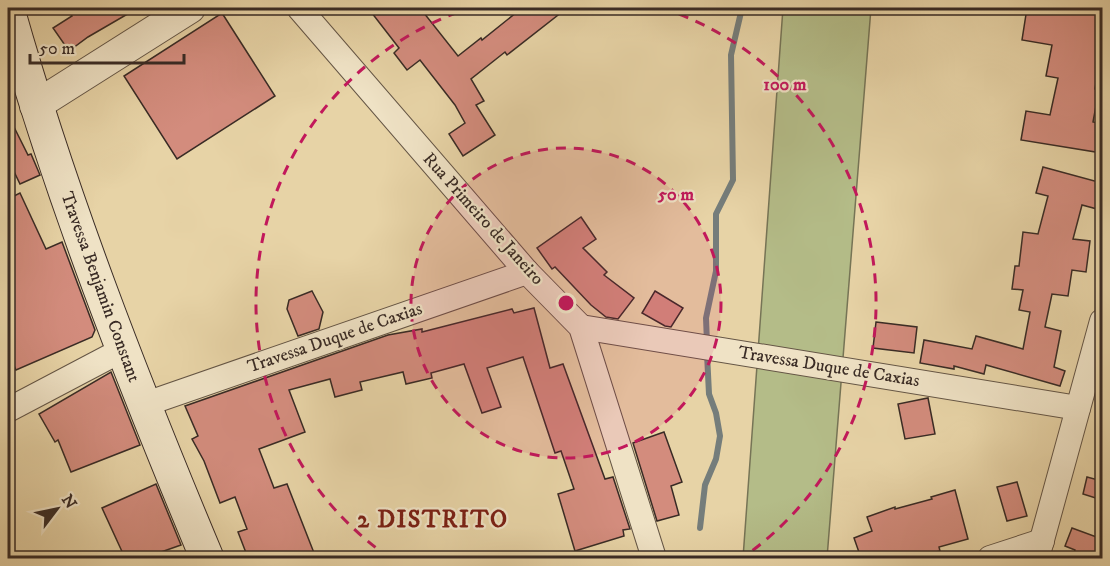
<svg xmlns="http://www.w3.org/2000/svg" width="1110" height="566" font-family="'IM FELL DW Pica',serif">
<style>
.green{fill:#b4bc88;stroke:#767456;stroke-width:1.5}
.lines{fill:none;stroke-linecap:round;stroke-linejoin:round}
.stream{stroke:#757d7b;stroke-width:6}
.building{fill:#d38c7d;stroke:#392b25;stroke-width:1.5}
.minor-casing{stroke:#645545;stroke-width:26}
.tertiary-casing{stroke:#645545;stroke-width:32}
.secondary-casing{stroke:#392b25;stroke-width:35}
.minor{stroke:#efe2c5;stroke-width:24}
.tertiary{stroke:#efe2c5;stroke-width:30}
.secondary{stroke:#efe2c5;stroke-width:33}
.ring{fill:none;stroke:#c2185b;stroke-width:3;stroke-dasharray:10 8}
.labels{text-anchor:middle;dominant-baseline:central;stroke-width:4.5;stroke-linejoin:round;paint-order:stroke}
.street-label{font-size:18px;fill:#392b25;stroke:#efe2c5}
.district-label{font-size:24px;font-weight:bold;letter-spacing:1.5px;fill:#7a1f14;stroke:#efe2c5}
.centre{fill:#c2185b;stroke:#efe2c5;stroke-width:3}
.ring-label{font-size:18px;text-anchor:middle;font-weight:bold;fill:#c2185b;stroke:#efe2c5;stroke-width:4.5;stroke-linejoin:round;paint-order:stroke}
</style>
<rect width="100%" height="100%" fill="#e7d3a6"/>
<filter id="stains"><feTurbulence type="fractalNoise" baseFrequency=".00333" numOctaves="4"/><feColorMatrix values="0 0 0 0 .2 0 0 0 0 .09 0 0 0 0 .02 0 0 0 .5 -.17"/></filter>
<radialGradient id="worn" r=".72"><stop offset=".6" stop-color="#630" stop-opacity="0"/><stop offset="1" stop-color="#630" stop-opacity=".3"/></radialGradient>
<path class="green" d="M783,8h88l-44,550h-84z"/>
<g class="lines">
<g class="stream">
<path d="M707,343l-1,-25 10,-47v-57l17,-34 -2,-125 11,-47"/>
<path d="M700,528l5,-43 11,-26 4,-23 -4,-23 -7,-19 -2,-40"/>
</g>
</g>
<g class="building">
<path d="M67,8h71l-50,29 -19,14 -16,-23 19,-12z"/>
<path d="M368,8h52l38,48 23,-18 1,2 40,-32h45l-60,47 -2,-3 -34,27 13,22 -8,4 19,30 -32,21 -14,-22 16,-11 -10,-18 -35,-45 -13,10 -13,-17 5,-5z"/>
<path d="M1027,8l39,5 1,-5h35v35l-7,46 4,1 -6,32 9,2v29l-81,-13 5,-29 24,4 8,-37 -12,-2 6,-31 -30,-5z"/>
<path d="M222,13l53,83 -98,63 -53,-83z"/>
<path d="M8,115l20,40 3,-1 9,21 -20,9 -12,-25z"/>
<path d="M1043,167l59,16 -5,26 -15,-4 -9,34 17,2 -4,31 -14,-2 -4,26 -16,-2 -7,33 16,4 -7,36 11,4 -5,15 -74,-21 -2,9 -30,-8v3l-34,-6 4,-23 48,9 4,-13 47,13 7,-37 -11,-2 4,-20 -11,-1 3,-23h4l4,-34 15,2 10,-38 -12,-3z"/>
<path d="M20,193l26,56 16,-7 33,88 -3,7 -76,33 -8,-18v-153z"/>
<path d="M581,217l15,22 -13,9 24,24 -3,3 30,23 -16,21 -12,-2 -15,-12 -36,-38 -3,2 -15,-21z"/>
<path d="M312,291l11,21 -4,17 -21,7 -11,-27 2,-9z"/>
<path d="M655,291l28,17 -12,19 -6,-1 -23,-13z"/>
<path d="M534,308l16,60 13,-4 42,115 8,-2 17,52 -7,1 1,6 -49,15 -17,-57 16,-5 -13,-38 -6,2 -32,-96 -36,11 14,39 -19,6 -18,-49 -33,9 1,5 -26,6 -3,-12 -43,10 2,8 -27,7 -5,-18 -41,11 16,42 -46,17 15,39 13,-4 29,74h-68l-10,-26 9,-3 -12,-32 -15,6 -16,-42 -12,-22 6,-3 -13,-30 203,-71 34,-6v3l90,-23 2,4z"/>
<path d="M876,322l41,5 -3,26 -41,-5z"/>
<path d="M111,372l29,73 -69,27 -13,-32 -3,2 -16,-28z"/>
<path d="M928,398l7,36 -30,5 -7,-35z"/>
<path d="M664,432l18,50 -11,4 8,29 -22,6 -24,-78z"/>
<path d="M1087,477l15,4v19l-19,-6z"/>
<path d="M1017,482l10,34 -20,5 -10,-34z"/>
<path d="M156,484l25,61 -37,13h-19l-23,-50z"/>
<path d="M955,490l13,49 -29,8 1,4 -28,7h-51l-7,-20 18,-7 -5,-14 28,-10v2l37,-10 -1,-2z"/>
<path d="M1072,528l30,11v19h-29l2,-8 -10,-4z"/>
</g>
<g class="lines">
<g class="minor-casing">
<g id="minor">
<path d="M299,8l228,264 54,55 73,231"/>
<path d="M581,327l497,81"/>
<path d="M143,405l384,-133"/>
<path d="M8,410l114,-60"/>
<path d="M990,558l52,-17"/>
<path d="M1037,558l65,-237"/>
</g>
</g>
<g class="tertiary-casing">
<path id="tertiary" d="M35,106l155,-98"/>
</g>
<g class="secondary-casing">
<path id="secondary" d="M8,10c53,187 124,369 199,548"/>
</g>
<use href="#minor" class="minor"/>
<use href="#tertiary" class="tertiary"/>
<use href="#secondary" class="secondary"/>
</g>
<circle cx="566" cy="303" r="155" fill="#c2185b" fill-opacity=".12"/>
<g class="ring">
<circle cx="566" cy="303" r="155"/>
<path d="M390 558A310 310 0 0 1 470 8M662 8A310 310 0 0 1 742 558"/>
</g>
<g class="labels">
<g class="street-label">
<text transform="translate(483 219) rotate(48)">Rua Primeiro de Janeiro</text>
<text transform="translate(100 287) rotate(70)">Travessa Benjamin Constant</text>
<text transform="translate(335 338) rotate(-19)">Travessa Duque de Caxias</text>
<text transform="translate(829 367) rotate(9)">Travessa Duque de Caxias</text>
</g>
<g class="district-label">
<text x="433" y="520">2 DISTRITO</text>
</g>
</g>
<circle cx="566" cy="303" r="9" class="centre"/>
<g class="ring-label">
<text x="785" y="90">100 m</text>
<text x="676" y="200">50 m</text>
</g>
<rect width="1110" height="566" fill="none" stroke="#e7d3a6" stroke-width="30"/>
<rect x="9" y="9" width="1092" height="548" fill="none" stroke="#392b25" stroke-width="3"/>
<rect x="15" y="15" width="1080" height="536" fill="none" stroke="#392b25" stroke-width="1.5"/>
<g transform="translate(57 509) rotate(58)" stroke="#efe2c5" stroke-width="4.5" paint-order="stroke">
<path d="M0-4.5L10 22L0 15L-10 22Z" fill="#392b25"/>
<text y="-9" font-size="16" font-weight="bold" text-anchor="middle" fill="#392b25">N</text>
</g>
<path d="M30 54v9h154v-9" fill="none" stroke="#392b25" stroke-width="3"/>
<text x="39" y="54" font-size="18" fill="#392b25" stroke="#efe2c5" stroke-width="4.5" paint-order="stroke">50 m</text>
<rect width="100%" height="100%" filter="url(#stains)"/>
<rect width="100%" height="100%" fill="url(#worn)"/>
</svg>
